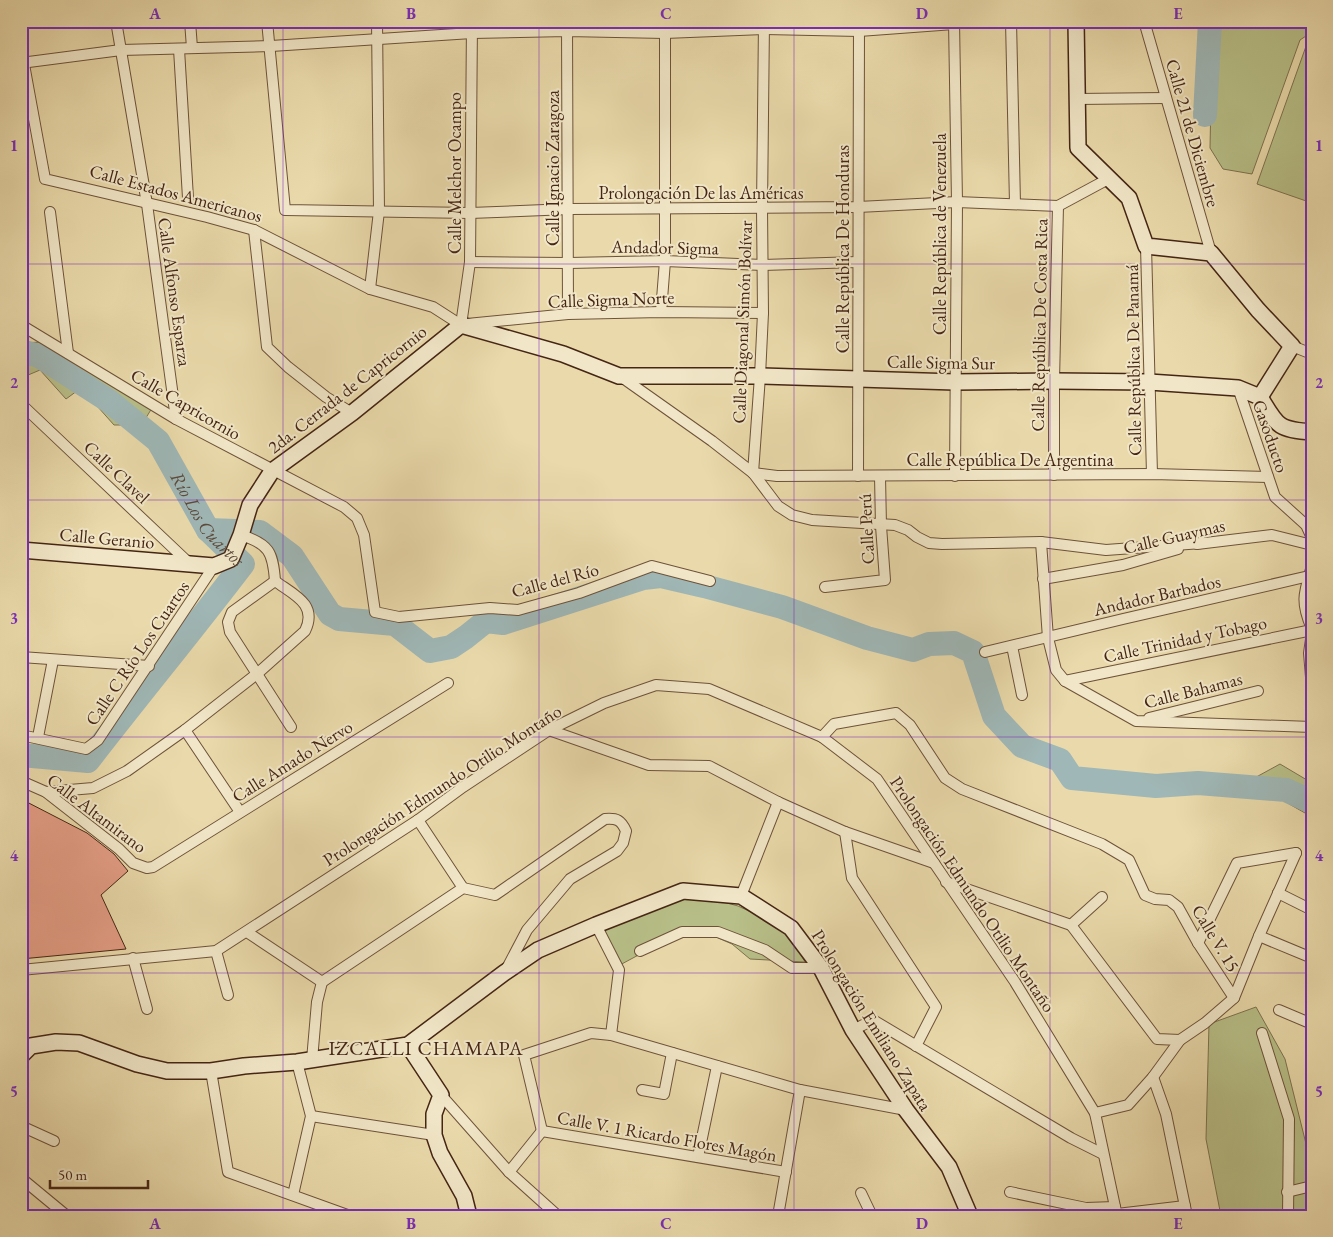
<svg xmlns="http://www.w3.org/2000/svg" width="1333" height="1237" font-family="'EB Garamond',serif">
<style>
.green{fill:#b8bf88;stroke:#7e724e}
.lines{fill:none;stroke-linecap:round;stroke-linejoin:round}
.river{stroke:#9fb7b6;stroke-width:24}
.building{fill:#e49d85;stroke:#452514}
.street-casing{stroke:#6e523a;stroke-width:12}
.secondary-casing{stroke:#452514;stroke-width:18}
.street{stroke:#f1e7c8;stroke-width:10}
.secondary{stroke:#f1e7c8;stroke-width:15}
.grid{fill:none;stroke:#7b2cbf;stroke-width:1;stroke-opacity:0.55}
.labels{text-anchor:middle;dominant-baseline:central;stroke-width:4;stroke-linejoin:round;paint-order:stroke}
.street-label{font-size:18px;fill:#452514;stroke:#f1e7c8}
.water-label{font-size:19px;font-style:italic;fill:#5c4a3c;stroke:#f1e7c8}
.quarter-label{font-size:20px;letter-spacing:1px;fill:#452514;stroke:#f1e7c8}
.neatline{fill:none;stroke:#7b2cbf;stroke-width:2}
.grid-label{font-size:16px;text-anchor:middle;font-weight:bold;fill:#7b2cbf}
</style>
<rect width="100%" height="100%" fill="#eadaab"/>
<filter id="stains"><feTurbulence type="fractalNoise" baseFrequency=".004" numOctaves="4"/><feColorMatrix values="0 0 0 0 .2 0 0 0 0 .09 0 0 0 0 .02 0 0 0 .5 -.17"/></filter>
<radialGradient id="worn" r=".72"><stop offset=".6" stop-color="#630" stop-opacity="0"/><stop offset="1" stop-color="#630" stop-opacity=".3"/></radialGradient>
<g class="green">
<path d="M1217,21h95v11l-12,8 -48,134 -29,-5 -13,-21 1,-50z"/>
<path d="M1310,35h2v168l-55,-19z"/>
<path d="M42,342l110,66 -16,26 -12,-9h-10l-33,-37 -15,11 -26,-29 -19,8v-35z"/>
<path d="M1280,764l32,19v34l-63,-36z"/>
<path d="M694,894l44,12 50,23 17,33 -55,-3 -18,-15 -21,-9 -39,2 -54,29 -19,-40z"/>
<path d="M1256,1007l29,52 27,109v48h-91l-15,-77 3,-115z"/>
</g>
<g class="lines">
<g class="river">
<path d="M1205,115l5,-94"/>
<path id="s1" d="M21,351l18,5 70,45 49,40 50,89 35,34c-51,67 -104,131 -155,197l-67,-6"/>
<path d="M208,530l52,2 32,24 38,58 9,5 56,5 35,27 21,-4 15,-10 20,-16 17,2 140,-45 18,-2 43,10 78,21 85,31 46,12 16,-6 25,-1 19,9 21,64 28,30 38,14 12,18 84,8 42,-3 88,7 26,12"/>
</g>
</g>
<path class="building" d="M21,799l66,34 27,21 14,17 -27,24 25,54 -105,10z"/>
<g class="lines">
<g class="street-casing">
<g id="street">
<path d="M116,21l31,183 29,215"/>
<path d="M190,21l2,27"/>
<path d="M267,21l18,189 185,3 99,-4 289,-2 99,-5 101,4 52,-28"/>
<path d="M567,21l1,293"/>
<path d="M954,21l3,181 -2,274"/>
<path d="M1011,21l4,183"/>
<path d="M1144,21l67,232"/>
<path d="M21,48l24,131 162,38 47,13 116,59 63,18 28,18"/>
<path d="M179,49l9,149"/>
<path d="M21,63l100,-13 150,-4 201,-13 95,-2 98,2 100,-4 94,2 95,-7"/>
<path d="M1077,99l89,-1"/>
<path d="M50,212l18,141"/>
<path d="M254,230l13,117 21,20 38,30 26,16"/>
<path d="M1146,246l6,228"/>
<path d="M470,262l99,1 96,-2 98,4 95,-3"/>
<path d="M370,289l9,-78 -2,-190"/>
<path d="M661,312l4,-51v-240"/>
<path d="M467,324l101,-10 93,-2 102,1"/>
<path d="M21,325l155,94 168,88 13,11 7,17 11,77 24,5 91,-9 28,2 61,-17 73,-27 58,15"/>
<path d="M461,325l9,-63 2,-241"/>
<path d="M1292,346l20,8"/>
<path d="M620,376l92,65 41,32 25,33 14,9 20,5 83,5 13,5 9,7 12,6 13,1 99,-2 65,8 96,-7"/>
<path d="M1238,388l37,109 31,28 6,13"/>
<path d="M21,404l169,160"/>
<path d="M753,473l24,3 375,-2 116,3"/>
<path d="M753,473l7,-97 3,-63 -1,-105 2,-187"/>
<path d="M1054,475v-94l4,-175"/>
<path d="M858,476l1,-455"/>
<path d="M241,535c28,9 32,17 34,46"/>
<path d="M1041,542l7,96 8,32 9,11 71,40 176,6"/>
<path d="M1197,544l75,-9 40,10"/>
<path d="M1312,566c-8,27 -12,35 0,63"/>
<path d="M1043,579l80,-14 55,-16"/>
<path d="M275,581l-43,31 -4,10 2,10 61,95"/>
<path d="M825,587l60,-7 -4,-54 -1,-50"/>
<path d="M1312,632l-3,21 3,36"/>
<path d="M1012,646l10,49"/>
<path d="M985,652l138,-33 186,-43"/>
<path d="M21,657l128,9"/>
<path d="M1065,681l247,-51"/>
<path d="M1149,718l109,-27"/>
<path d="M185,730l55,82"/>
<path d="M549,730l100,35 60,1 69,36 67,30 89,31"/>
<path d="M21,735l65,14 12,-9 116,-174"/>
<path d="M38,737l15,-77"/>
<path d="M822,737l12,-13 62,-11 14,12 35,53 17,11 140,55 27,16 16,35 10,4 14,1 9,7 20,36 36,55"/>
<path d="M21,781l25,11 73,57 14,14 14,5 6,-1 295,-184"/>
<path d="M46,792l47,-4 34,-17 58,-41 73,-57 47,-42c13,-27 -11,-36 -30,-50"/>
<path d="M418,820l45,68"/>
<path d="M845,832l7,46 84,129 -20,39"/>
<path d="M946,882l125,43"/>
<path d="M1278,893l34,17"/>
<path d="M741,896l37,-94"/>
<path d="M596,925l23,45 -8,65"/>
<path d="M1071,925l86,114 23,1"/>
<path d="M1071,925l31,-28"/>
<path d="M247,932l75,50"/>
<path d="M1259,936l53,22"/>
<path d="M1198,943l39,-80 59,-10"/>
<path d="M216,951l12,44"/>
<path d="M640,951l42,-19h36l47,18 27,18h29"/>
<path d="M133,958l14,51"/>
<path d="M21,970l195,-19 202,-131 45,-33 86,-57 55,-27 52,-18 53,4 113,48 55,42 138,203 80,131 22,103"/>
<path d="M322,982l141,-94 32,7 110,-76c12,-1 16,1 21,12l-3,12 -6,8 -47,28 -43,51 -21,40"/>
<path d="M1279,1010l33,14"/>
<path d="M853,1030l20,-10 198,118 32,16"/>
<path d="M1262,1033l27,86 -1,97"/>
<path d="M312,1060l5,-58 5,-20"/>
<path d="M211,1071l17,101 122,44"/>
<path d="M1153,1077l13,37 21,102"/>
<path d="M642,1090l22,4 8,-41"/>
<path d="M441,1095l68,77 49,44"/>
<path d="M1095,1113l33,-8 25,-28 27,-37 25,-17 29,-25 25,-62 37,-83"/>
<path d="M311,1116l123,19"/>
<path d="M21,1126l33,15"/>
<path d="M542,1131l-18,-76 67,-22 20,2 189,55 106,20"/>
<path d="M542,1131l244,41"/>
<path d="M698,1157l19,-91"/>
<path d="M509,1172l33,-41"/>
<path d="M21,1178l46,38"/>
<path d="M1010,1192l76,16 29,-1"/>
<path d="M1287,1192l25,-6"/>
<path d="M861,1193l11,23"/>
<path d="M293,1195l18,-79 -14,-54"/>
<path d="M1117,1214l68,-8"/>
<path d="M778,1216l22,-126"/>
</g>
</g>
<g class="secondary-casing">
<g id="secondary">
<path d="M1011,21h1"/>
<path d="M1076,21l2,127 51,50 17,48 65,7 47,57 34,36 -32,51"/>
<path d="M1260,397c17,28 17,33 52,35"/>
<path d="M21,550l193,16 17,-7 10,-24 9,-30 22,-34 80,-58 109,-88 102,29 56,22h141l195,6 99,-1 95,1 89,6 22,9"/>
<path d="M408,1045l33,50 -7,19v21l6,18 24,43 5,20"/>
<path d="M21,1056l10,-10 25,-4 23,1 58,21 30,7h44l33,-5 53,-4 111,-17 96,-72 34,-23 58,-25 87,-34 58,5 50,32 30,40 32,62 53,80 43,57 21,49"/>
</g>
</g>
<use href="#street" class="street"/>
<use href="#secondary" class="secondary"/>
</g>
<path class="grid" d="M283,21v1195M539,21v1195M794,21v1195M1050,21v1195M21,264h1291M21,500h1291M21,737h1291M21,973h1291"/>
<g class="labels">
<g class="street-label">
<text transform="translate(1193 133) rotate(74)">Calle 21 de Diciembre</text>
<text transform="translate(552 168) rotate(-90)">Calle Ignacio Zaragoza</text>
<text transform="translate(454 173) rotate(-90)">Calle Melchor Ocampo</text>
<text x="701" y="192">Prolongación De las Américas</text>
<text transform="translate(176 193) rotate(15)">Calle Estados Americanos</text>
<text transform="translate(939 234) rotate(-90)">Calle República de Venezuela</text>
<text transform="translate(665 247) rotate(1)">Andador Sigma</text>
<text transform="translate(842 249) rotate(-90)">Calle República De Honduras</text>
<text transform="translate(175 292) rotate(82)">Calle Alfonso Esparza</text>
<text transform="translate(611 299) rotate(-2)">Calle Sigma Norte</text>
<text transform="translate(742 322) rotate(-88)">Calle Diagonal Simón Bolívar</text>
<text transform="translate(1039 325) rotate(-89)">Calle República De Costa Rica</text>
<text transform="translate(1133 360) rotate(-91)">Calle República De Panamá</text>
<text transform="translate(941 362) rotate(1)">Calle Sigma Sur</text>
<text transform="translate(347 389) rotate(-38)">2da. Cerrada de Capricornio</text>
<text transform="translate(186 404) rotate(30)">Calle Capricornio</text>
<text transform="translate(1271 436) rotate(71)">Gasoducto</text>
<text x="1010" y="459">Calle República De Argentina</text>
<text transform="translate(117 472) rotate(43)">Calle Clavel</text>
<text transform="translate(866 529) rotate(-93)">Calle Perú</text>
<text transform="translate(1174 536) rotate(-13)">Calle Guaymas</text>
<text transform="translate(107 538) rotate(5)">Calle Geranio</text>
<text transform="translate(555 580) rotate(-15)">Calle del Río</text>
<text transform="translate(1157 595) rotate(-13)">Andador Barbados</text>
<text transform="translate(1185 639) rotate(-12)">Calle Trinidad y Tobago</text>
<text transform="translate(137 653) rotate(-56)">Calle C Río Los Cuartos</text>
<text transform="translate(1193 690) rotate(-14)">Calle Bahamas</text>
<text transform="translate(292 761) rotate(-32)">Calle Amado Nervo</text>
<text transform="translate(442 785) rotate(-33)">Prolongación Edmundo Otilio Montaño</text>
<text transform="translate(97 813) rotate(37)">Calle Altamirano</text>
<text transform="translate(973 894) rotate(56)">Prolongación Edmundo Otilio Montaño</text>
<text transform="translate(1216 938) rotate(59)">Calle V. 15</text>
<text transform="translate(872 1020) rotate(58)">Prolongación Emiliano Zapata</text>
<text transform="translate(667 1136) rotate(10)">Calle V. 1 Ricardo Flores Magón</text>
</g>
<g class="water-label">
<text stroke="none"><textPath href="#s1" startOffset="258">Río Los Cuartos</textPath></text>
</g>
<g class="quarter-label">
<text x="426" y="1048">IZCALLI CHAMAPA</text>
</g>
</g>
<rect width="1333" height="1237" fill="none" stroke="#eadaab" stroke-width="55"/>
<path d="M50 1180v8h98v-8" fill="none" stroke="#452514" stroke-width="2.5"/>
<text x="58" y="1180" font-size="15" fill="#452514" stroke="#f1e7c8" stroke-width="4" paint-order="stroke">50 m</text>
<rect x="28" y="28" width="1278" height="1182" class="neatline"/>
<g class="grid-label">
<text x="155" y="19">A</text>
<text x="411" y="19">B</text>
<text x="666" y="19">C</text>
<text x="922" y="19">D</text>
<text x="1178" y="19">E</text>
<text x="14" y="151">1</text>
<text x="1319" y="151">1</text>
<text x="14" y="388">2</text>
<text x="1319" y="388">2</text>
<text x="14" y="624">3</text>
<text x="1319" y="624">3</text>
<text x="14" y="861">4</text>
<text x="1319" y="861">4</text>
<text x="14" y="1097">5</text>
<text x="1319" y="1097">5</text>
<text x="155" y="1229">A</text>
<text x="411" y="1229">B</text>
<text x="666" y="1229">C</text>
<text x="922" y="1229">D</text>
<text x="1178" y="1229">E</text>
</g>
<rect width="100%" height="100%" filter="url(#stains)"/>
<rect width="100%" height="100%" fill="url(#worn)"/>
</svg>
